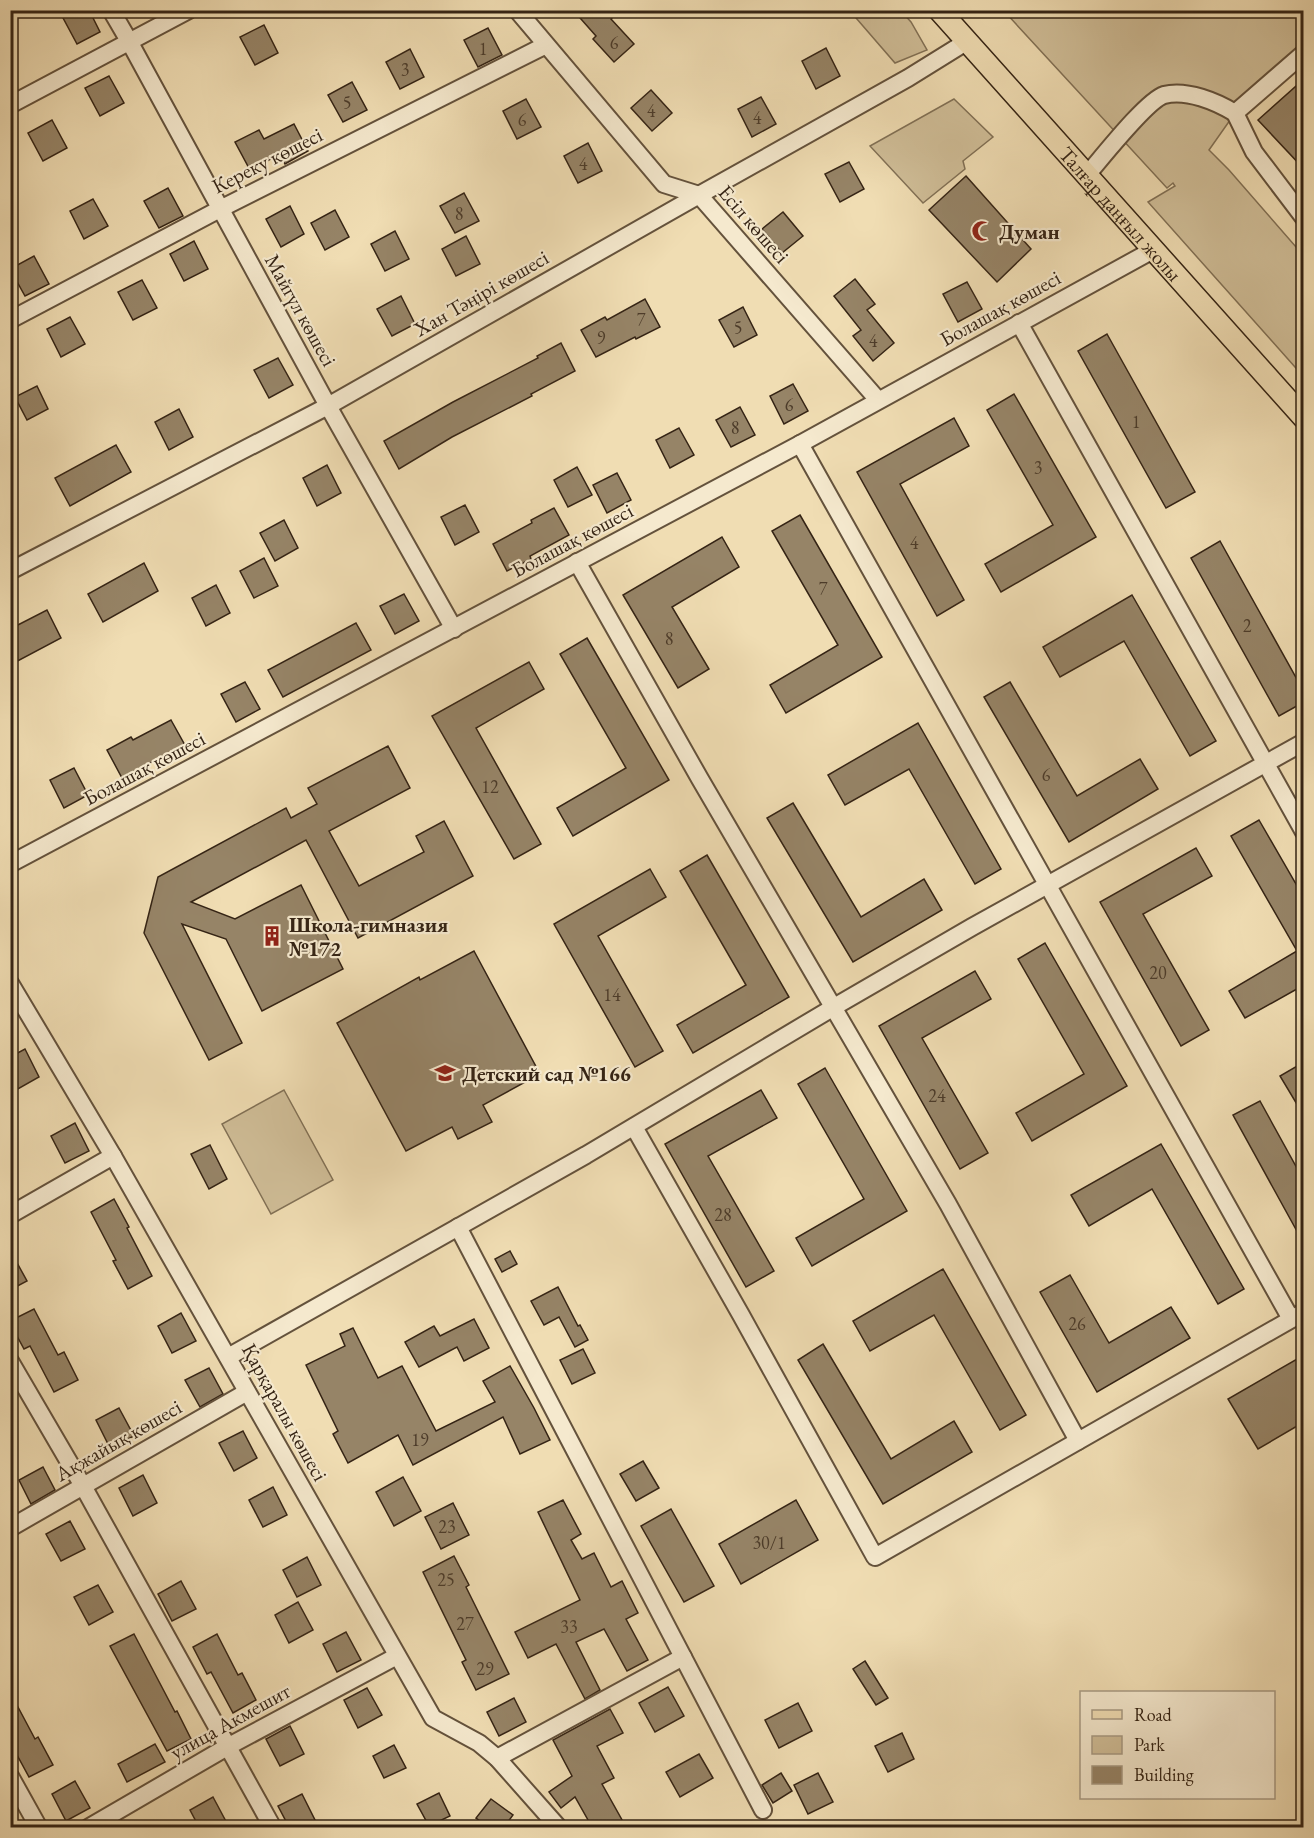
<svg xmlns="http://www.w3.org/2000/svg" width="1314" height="1838" font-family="'EB Garamond',serif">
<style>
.green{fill:#d0be98;stroke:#827156;stroke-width:1.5}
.building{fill:#968467;stroke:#352415;stroke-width:1.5}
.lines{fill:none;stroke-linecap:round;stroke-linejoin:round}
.minor-casing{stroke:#64523c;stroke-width:20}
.major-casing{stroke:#352415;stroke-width:24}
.minor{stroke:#f5e9ce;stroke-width:16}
.major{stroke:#f0ddb3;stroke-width:21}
.labels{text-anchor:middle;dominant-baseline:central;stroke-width:4.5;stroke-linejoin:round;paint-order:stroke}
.number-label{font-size:18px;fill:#4d3c2a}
.street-label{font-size:21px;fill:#352415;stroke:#f5e9ce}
.poi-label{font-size:21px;font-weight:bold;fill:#352415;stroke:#f5e9ce;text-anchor:start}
</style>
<rect width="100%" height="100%" fill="#f0ddb3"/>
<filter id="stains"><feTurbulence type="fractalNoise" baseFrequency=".00333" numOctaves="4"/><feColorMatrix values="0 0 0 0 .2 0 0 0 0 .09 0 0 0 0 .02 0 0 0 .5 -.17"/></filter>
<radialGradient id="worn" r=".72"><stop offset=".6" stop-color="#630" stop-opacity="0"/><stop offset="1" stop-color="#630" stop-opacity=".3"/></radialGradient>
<g class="green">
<path d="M850,11h51l10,11 16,28 -32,13z"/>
<path d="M1004,11h299v42l-68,60 -26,37 20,20 74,85v121l-155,-174 27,-16 -2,-3 -6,5z"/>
<path d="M954,99l39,38 -30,24 2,8 -42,34 -53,-57z"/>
<path d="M284,1090l49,90 -62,34 -49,-90z"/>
</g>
<g class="building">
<path d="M73,10h16l11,22 -23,12 -15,-28z"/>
<path d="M573,10h47l-9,9 23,25 -20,18 -21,-23 3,-3z"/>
<path d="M264,25l14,28 -23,12 -15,-28z"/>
<path d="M488,28l14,27 -24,12 -14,-27z"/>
<path d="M826,48l14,28 -24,13 -14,-28z"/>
<path d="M410,49l14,28 -24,12 -14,-27z"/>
<path d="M109,76l15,27 -24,13 -15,-28z"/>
<path d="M1304,79v90l-46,-49z"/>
<path d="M352,82l15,28 -24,12 -15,-27z"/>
<path d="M651,90l21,23 -20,18 -21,-23z"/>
<path d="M761,97l15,27 -24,13 -14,-28z"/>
<path d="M526,99l15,28 -24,12 -14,-28z"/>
<path d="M52,120l15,28 -24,13 -15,-28z"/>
<path d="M294,124l14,27 -23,13 -5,-10 -30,16 -15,-28 24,-12 5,9z"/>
<path d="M588,143l14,28 -24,12 -14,-27z"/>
<path d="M849,162l15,27 -24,13 -15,-28z"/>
<path d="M966,176l65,73 -34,33 -68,-72z"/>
<path d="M168,188l15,28 -24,12 -15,-27z"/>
<path d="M464,193l15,28 -24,12 -15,-27z"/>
<path d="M93,199l15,27 -24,13 -14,-28z"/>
<path d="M290,206l14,28 -23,13 -15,-28z"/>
<path d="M335,210l14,27 -24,13 -14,-27z"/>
<path d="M783,212l20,24 -21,17 -20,-24z"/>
<path d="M395,231l14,28 -24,12 -14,-27z"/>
<path d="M466,236l14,28 -24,12 -14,-27z"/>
<path d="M194,241l14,28 -24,12 -14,-27z"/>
<path d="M34,256l15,28 -24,12 -15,-27z"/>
<path d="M855,279l20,25 -8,6 27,33 -21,18 -20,-25 8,-6 -27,-34z"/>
<path d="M142,280l15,28 -24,12 -15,-28z"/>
<path d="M967,282l15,27 -24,13 -15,-28z"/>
<path d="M401,296l14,28 -23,12 -15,-27z"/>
<path d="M645,299l15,28 -24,12 -1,-2 -39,20 -15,-27 24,-13 2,3z"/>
<path d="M743,307l14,28 -23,12 -15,-27z"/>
<path d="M70,317l15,27 -24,13 -14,-28z"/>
<path d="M1107,334l88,158 -29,16 -88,-157z"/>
<path d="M561,343l14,28 -44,23 1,2 -80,41 -53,32 -15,-28 69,-39 85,-44 -1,-2z"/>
<path d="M278,358l15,27 -24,13 -15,-28z"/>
<path d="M793,384l15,27 -24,13 -14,-28z"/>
<path d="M37,386l11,23 -21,11 -12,-23z"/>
<path d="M1014,394l82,143 -95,55 -16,-28 68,-39 -66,-115z"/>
<path d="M740,407l15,28 -24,12 -15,-27z"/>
<path d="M179,409l14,28 -24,13 -14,-28z"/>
<path d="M954,418l15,28 -69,38 64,116 -27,16 -80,-144z"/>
<path d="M679,428l15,27 -24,13 -14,-28z"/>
<path d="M116,445l15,27 -61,34 -15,-28z"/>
<path d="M327,465l14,28 -24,13 -14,-28z"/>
<path d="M577,467l15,28 -24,12 -14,-27z"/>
<path d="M617,473l14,27 -24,13 -14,-28z"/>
<path d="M465,505l14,27 -24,13 -14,-28z"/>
<path d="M554,508l15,27 -39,21 1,3 -24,12 -14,-27 39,-21 -1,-3z"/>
<path d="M800,515l82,142 -96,56 -16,-28 68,-40 -66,-114z"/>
<path d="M284,520l14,28 -23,13 -15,-28z"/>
<path d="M722,537l17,30 -67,40 37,62 -31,19 -55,-93z"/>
<path d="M1220,541l84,151v10l-25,14 -88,-158z"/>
<path d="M264,558l14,28 -24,12 -14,-27z"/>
<path d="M144,563l14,28 -55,31 -15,-28z"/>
<path d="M216,585l14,28 -24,13 -14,-28z"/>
<path d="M404,594l15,27 -24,13 -15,-28z"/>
<path d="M1132,595l84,146 -26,15 -66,-115 -64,36 -17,-30z"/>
<path d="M47,610l14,28 -51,27v-36z"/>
<path d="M356,623l15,27 -88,47 -15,-27z"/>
<path d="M587,638l82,142 -96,56 -16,-28 69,-40 -66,-114z"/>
<path d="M529,662l15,27 -68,39 65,116 -27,15 -82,-143z"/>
<path d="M245,682l15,27 -24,13 -15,-28z"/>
<path d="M1010,682l67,114 63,-37 18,30 -89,53 -85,-145z"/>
<path d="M171,720l15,27 -24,13 -1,-3 -39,21 -15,-28 24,-13 2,3z"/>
<path d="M918,723l83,146 -26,15 -66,-115 -64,36 -17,-30z"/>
<path d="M388,746l22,42 -81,43 30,55 65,-34 -8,-16 28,-15 29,55 -115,62 -52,-98 -115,62 44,17 66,-34 42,84 -81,42 -36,-72 -44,-15 60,119 -33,17 -65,-127 14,-56 128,-69 5,10 26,-14 -9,-16z"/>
<path d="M74,768l14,27 -24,13 -14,-28z"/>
<path d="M793,803l68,114 63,-38 18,31 -89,52 -86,-144z"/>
<path d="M1259,820l45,78v87l-59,33 -16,-27 68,-40 -66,-115z"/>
<path d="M1196,848l16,28 -69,38 66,116 -28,16 -81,-144z"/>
<path d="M707,855l82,142 -96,56 -16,-28 69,-40 -66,-114z"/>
<path d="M650,869l16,28 -68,39 65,115 -28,16 -81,-143z"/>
<path d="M1045,943l82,143 -95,55 -16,-28 68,-39 -66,-115z"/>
<path d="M474,951l66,123 -57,31 9,17 -34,17 -6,-12 -46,24 -69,-128 82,-46 1,3z"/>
<path d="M975,971l16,28 -69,39 66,115 -28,16 -81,-143z"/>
<path d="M25,1049l14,28 -23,13 -6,-10v-23z"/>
<path d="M1304,1062v54l-24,-40z"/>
<path d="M825,1068l82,143 -95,55 -16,-28 68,-39 -66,-115z"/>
<path d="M761,1090l16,28 -69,38 66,115 -28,16 -81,-143z"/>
<path d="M1260,1101l44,80v63l-71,-129z"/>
<path d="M75,1123l14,28 -24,12 -14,-27z"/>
<path d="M1161,1144l83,145 -26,15 -66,-115 -63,37 -18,-31z"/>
<path d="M210,1145l17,34 -18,10 -18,-35z"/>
<path d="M114,1199l15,28 -2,1 25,48 -24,13 -15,-28 3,-1 -25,-48z"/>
<path d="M10,1250l17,31 -17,9z"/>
<path d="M510,1251l7,13 -15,8 -7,-13z"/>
<path d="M943,1269l83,146 -26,15 -66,-115 -64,36 -17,-30z"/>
<path d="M1070,1275l39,68 62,-36 19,31 -93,54 -57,-100z"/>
<path d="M558,1287l20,39 2,-1 8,15 -13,7 -16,-30 -15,8 -13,-24z"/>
<path d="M34,1309l24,46 6,-3 14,28 -24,12 -24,-46 -6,3 -14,-26v-2z"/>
<path d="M181,1313l15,28 -24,12 -14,-27z"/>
<path d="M474,1319l15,29 -25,13 -7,-14 -38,20 -14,-25 29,-16 6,10z"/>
<path d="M353,1328l25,50 24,-12 34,65 59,-29 -12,-21 27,-15 24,42 16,32 -30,14 -17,-37 -90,48 -15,-30 -50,28 -15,-29 5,-3 -32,-66 39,-19 -5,-12z"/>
<path d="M823,1344l68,115 63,-38 18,31 -89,52 -85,-144z"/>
<path d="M583,1349l12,24 -23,11 -12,-24z"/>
<path d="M1304,1355v67l-46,27 -30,-50z"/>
<path d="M209,1368l14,26 -23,13 -15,-27z"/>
<path d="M119,1408l15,28 -24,12 -14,-28z"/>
<path d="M243,1431l14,27 -23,13 -15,-28z"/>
<path d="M643,1461l16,27 -23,13 -16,-27z"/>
<path d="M43,1467l12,23 -24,14 -12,-24z"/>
<path d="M143,1475l14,28 -24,13 -14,-28z"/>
<path d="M403,1477l18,34 -27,15 -18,-34z"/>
<path d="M273,1487l14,28 -24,12 -14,-27z"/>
<path d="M563,1500l18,34 -10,6 11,19 12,-6 17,34 11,-6 16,32 -12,6 22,41 -21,11 -23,-42 -28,13 24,48 -15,9 -29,-55 -28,14 -13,-26 65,-32 -42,-88z"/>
<path d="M796,1500l22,40 -77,44 -22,-40z"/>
<path d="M453,1503l16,32 -28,14 -16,-32z"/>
<path d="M671,1509l43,77 -30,16 -43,-76z"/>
<path d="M70,1521l15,28 -24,12 -15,-27z"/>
<path d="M454,1556l15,29 -3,2 43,87 -33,16 -14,-28 4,-2 -43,-88z"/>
<path d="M307,1557l14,28 -24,12 -14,-27z"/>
<path d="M181,1581l15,28 -24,12 -14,-27z"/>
<path d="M98,1585l15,27 -24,13 -15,-28z"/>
<path d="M298,1602l15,28 -24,13 -14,-28z"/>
<path d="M346,1632l15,28 -24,12 -14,-28z"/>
<path d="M134,1634l41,78 2,-1 14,28 -24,12 -57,-105z"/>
<path d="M217,1634l21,41 4,-2 14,27 -23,13 -22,-41 -4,2 -14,-27z"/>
<path d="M865,1661l23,37 -12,7 -23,-36z"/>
<path d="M668,1687l16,29 -29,16 -16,-29z"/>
<path d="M367,1688l15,27 -24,13 -14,-28z"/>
<path d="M10,1692l25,47 3,-2 15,28 -24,12 -19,-35z"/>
<path d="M514,1698l12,24 -27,14 -12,-24z"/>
<path d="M798,1703l14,28 -33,17 -14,-28z"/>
<path d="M610,1709l13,24 -26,13 17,32 -12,6 24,43h-34l-17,-30 -14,11 -12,-16 23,-16 -19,-36z"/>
<path d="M290,1726l14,28 -24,12 -14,-27z"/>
<path d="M902,1733l12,26 -26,13 -13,-26z"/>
<path d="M155,1744l10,18 -38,20 -9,-18z"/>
<path d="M394,1745l12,23 -22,10 -11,-22z"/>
<path d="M699,1754l14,24 -33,19 -14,-25z"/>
<path d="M781,1773l11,18 -19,12 -11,-18z"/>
<path d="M818,1773l15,29 -25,12 -14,-29z"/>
<path d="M75,1781l15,27 -24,13 -14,-27z"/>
<path d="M439,1793l11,23 -21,10 -12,-22z"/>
<path d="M302,1794l14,28 -11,5h-16l-11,-21z"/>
<path d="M213,1797l16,30h-30l-9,-17z"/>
<path d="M491,1799l22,16 -9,12h-16l-12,-9z"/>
</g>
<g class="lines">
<g class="minor-casing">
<g id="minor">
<path d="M111,10l18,31 199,365 126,223"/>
<path d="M517,10l147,174 35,11 179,205"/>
<path d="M1304,53l-69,60 19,39 50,66"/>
<path d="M10,105l179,-95"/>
<path d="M1086,176c15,-17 60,-75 78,-81 23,-6 53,7 71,18"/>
<path d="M10,320l210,-111 326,-164"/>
<path d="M1019,323l285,509"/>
<path d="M800,444l491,875"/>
<path d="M577,562l123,217 248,425 130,237"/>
<path d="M10,571l318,-165 371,-211 209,-117 58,-36"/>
<path d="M10,864l790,-420 353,-194"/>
<path d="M10,983l103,173 320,562 46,25 18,15 62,70"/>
<path d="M634,1127l107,188 134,242 429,-245"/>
<path d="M10,1215l103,-59"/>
<path d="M458,1227l305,583"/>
<path d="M228,1357l358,-202 248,-148 138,-80 332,-185"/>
<path d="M10,1361l73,125 190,342"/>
<path d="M10,1528l237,-136"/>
<path d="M497,1758l186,-101"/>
<path d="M10,1776l29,52"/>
<path d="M88,1828l139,-81 170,-91"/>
</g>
</g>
<g class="major-casing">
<g id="major">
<path id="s1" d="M939,10l365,408"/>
</g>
</g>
<use href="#minor" class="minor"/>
<use href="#major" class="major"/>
</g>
<defs>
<g id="mosque-bare" transform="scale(1.62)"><path d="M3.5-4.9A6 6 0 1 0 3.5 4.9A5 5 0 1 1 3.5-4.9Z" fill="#8f2418" stroke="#f5e9ce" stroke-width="2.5" paint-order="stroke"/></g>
<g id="building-bare" transform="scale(1.62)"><path d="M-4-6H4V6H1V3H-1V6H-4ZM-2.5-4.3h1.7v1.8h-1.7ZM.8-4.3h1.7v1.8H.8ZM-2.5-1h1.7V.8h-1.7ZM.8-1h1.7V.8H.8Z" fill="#8f2418" stroke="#f5e9ce" stroke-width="2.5" paint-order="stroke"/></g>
<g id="school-bare" transform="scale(1.62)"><path d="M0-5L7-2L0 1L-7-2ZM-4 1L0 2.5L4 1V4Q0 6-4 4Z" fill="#8f2418" stroke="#f5e9ce" stroke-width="2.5" paint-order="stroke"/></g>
</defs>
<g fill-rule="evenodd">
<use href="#mosque-bare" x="982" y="231"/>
<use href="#building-bare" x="272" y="936"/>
<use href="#school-bare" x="445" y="1073"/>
</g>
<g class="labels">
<g class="number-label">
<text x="614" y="42">6</text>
<text x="483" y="48">1</text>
<text x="405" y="69">3</text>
<text x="347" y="102">5</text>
<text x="651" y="110">4</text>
<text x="757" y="117">4</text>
<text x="522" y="119">6</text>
<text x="583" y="163">4</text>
<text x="459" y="213">8</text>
<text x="641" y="319">7</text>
<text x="738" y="327">5</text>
<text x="601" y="337">9</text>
<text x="873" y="340">4</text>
<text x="789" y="404">6</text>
<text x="1136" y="421">1</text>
<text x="735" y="427">8</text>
<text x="1038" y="467">3</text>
<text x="914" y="542">4</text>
<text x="823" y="588">7</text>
<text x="1247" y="625">2</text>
<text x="669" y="638">8</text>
<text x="1046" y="774">6</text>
<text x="490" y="786">12</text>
<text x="1158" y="972">20</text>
<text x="612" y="994">14</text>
<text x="937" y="1095">24</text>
<text x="723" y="1214">28</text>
<text x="1077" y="1323">26</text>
<text x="420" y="1439">19</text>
<text x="447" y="1526">23</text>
<text x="769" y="1542">30/1</text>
<text x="446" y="1579">25</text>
<text x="465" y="1623">27</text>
<text x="569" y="1626">33</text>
<text x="485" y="1668">29</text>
</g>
<g class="street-label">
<text transform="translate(267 160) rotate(-27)">Кереку көшесі</text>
<text stroke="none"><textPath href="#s1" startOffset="273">Талғар даңғыл жолы</textPath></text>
<text transform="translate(754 224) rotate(49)">Есіл көшесі</text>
<text transform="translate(481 293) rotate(-30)">Хан Тәңірі көшесі</text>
<text transform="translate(1000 308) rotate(-29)">Болашақ көшесі</text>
<text transform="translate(301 310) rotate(61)">Майгүл көшесі</text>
<text transform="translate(572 540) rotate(-28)">Болашақ көшесі</text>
<text transform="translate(144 768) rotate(-28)">Болашақ көшесі</text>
<text transform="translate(285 1412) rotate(61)">Қарқаралы көшесі</text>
<text transform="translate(118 1440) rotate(-30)">Ақжайық көшесі</text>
<text transform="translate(230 1721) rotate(-29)">улица Акмешит</text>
</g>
<g class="poi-label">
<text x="999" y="231">Думан</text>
<text x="289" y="924">Школа-гимназия<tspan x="289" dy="24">№172</tspan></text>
<text x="462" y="1073">Детский сад №166</text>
</g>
</g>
<rect width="1314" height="1838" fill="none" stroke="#f0ddb3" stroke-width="36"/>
<rect x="12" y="12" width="1290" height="1814" fill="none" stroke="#352415" stroke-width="3"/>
<rect x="18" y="18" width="1278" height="1802" fill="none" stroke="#352415" stroke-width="1.5"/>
<rect x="1080" y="1691" width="195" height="108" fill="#f5e9ce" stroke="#a89a84" stroke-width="1.5"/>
<rect x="1092" y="1710" width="30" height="9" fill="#f0ddb3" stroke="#a89a84" stroke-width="1.5"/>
<text x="1134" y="1721" font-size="18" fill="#352415">Road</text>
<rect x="1092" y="1736" width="30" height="18" fill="#d0be98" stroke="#a89a84" stroke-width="1.5"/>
<text x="1134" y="1751" font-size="18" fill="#352415">Park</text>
<rect x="1092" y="1766" width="30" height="18" fill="#968467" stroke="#a89a84" stroke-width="1.5"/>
<text x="1134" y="1781" font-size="18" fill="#352415">Building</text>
<rect width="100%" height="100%" filter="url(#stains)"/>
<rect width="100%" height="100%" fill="url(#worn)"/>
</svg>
